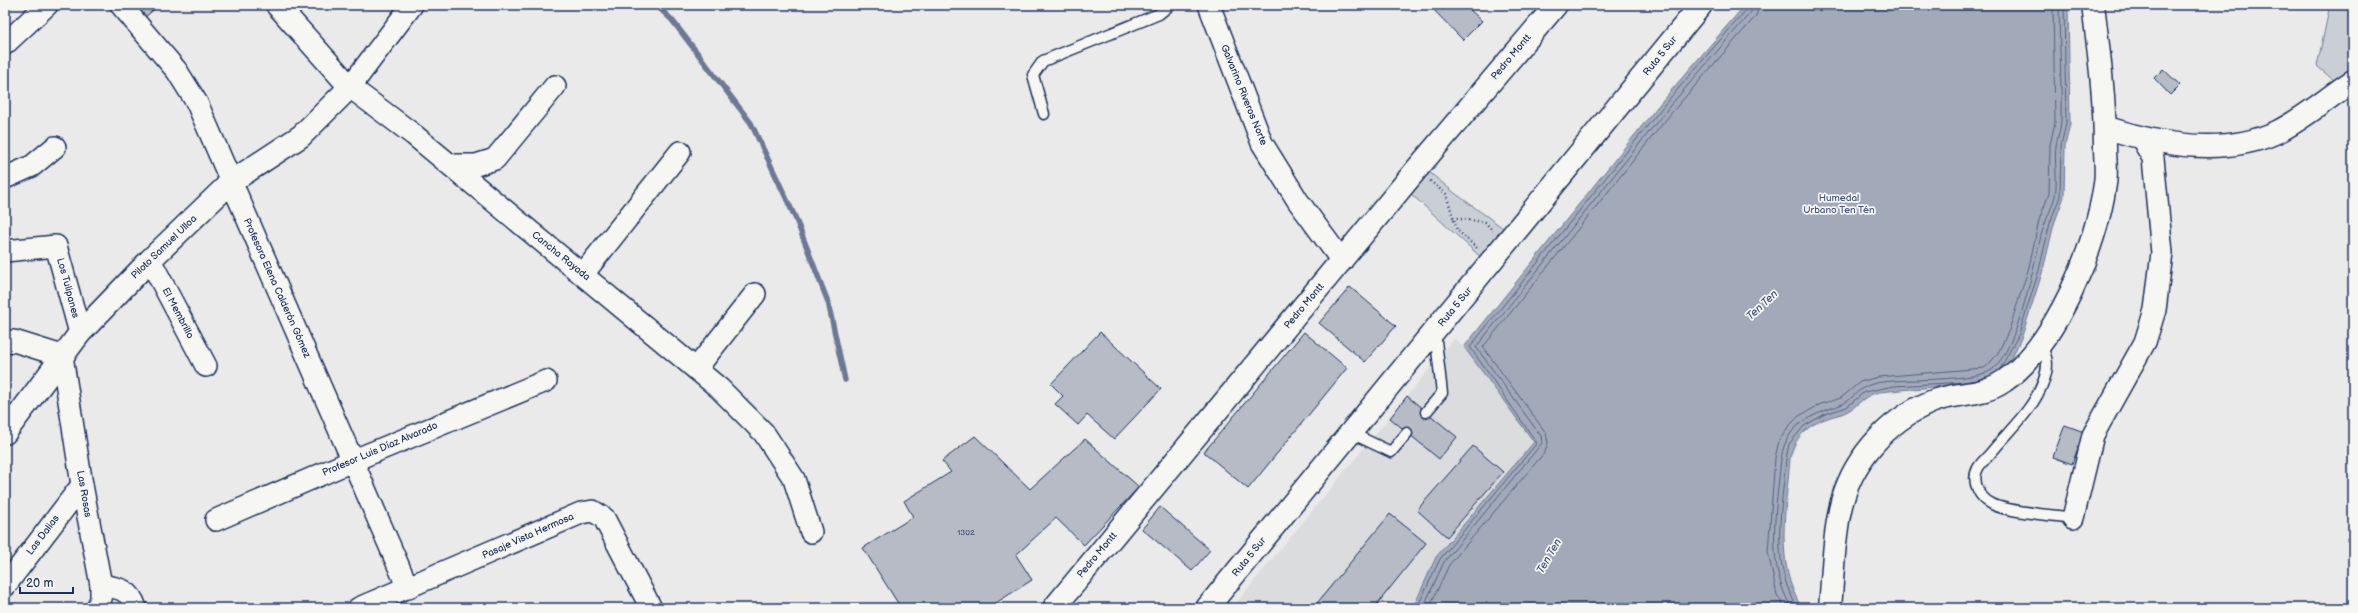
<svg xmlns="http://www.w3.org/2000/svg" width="2358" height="613" font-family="'Balsamiq Sans',sans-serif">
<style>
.built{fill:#dadcde}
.green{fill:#caced5;stroke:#727e9a}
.water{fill:#a2aaba;stroke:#6c7995}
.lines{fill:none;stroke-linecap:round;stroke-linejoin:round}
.shore{stroke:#516083;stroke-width:1}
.stream{stroke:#6c7995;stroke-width:5.5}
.building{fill:#b6bbc6;stroke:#1b2f5e}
.lane-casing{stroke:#1b2f5e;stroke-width:13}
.street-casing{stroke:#1b2f5e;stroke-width:24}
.secondary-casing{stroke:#1b2f5e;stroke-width:25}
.highway-casing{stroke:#1b2f5e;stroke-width:25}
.path{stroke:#1b2f5e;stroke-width:2.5;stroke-dasharray:1 3;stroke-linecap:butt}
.lane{stroke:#f6f6f2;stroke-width:10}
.street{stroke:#f6f6f2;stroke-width:21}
.secondary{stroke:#f6f6f2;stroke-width:22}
.highway{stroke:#f6f6f2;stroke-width:22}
.labels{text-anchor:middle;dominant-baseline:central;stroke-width:3.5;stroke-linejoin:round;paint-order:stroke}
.number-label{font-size:8px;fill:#425278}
.street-label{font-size:10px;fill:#1b2f5e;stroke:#f6f6f2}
.park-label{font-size:10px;fill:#47577c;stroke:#f6f6f2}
.water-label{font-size:11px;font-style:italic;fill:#44547a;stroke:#f6f6f2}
</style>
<rect width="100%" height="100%" fill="#e9eae9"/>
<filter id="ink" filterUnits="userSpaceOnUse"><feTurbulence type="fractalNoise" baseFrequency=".025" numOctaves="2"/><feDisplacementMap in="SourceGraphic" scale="8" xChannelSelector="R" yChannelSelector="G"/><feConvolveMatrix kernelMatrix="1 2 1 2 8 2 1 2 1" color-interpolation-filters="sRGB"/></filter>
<g filter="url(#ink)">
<path class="built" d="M1454,339l10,8 70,95 -121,166h-181z"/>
<g class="green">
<path d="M2330,5h23v92l-36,-31z"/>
<path d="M1429,172l27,22 54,39 -25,28 -74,-67z"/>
</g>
<path class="water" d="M1745,5h323l2,119 -5,22 -1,51 -10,27 -11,46 -21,66 -11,24 -11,16 -10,6 -111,10c-18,5 -17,11 -31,19 -6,4 -13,4 -20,7 -21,7 -34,20 -38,41 -4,51 -16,104 12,149h-389l23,-51 98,-115 -70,-95 198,-246z"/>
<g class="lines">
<g class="shore">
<path d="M2000,369l19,-35 20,-64 11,-47 10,-27 1,-50 5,-23 -2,-118"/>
<path d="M1417,608l23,-49 97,-116 -67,-96 195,-243 82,-95 1,-4"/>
<path d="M1423,608l21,-46 98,-119 -1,-7 -65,-89 193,-240 82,-95 2,-7"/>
<path d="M1429,608l20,-43 96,-113 3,-9 -2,-10 -63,-86 190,-236 83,-95 3,-11"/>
<path d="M1785,608l-8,-13 -9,-43 7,-94 4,-17 9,-14 11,-11 22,-12 20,-6 19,-16 18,-5 106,-9 5,-4 9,-11 11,-23 20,-63 10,-47 10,-26 1,-49 5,-23 -2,-117"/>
<path d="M1792,608c-28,-44 -15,-101 -11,-150 7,-36 28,-41 59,-53 14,-5 15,-17 36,-22 24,-5 103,-1 117,-14 25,-23 39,-96 47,-129 3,-15 11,-29 15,-44 3,-16 -1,-34 1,-50 1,-9 5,-17 5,-25 1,-39 -2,-77 -2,-116"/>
<path d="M1798,608c-29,-44 -16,-100 -12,-149l3,-15 15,-18 21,-12 22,-7 17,-15 30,-6 72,-4"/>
</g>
<path class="stream" d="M656,5l16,15 79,103 44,94 33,85 17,78"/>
</g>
<g class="building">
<path d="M130,5h29l-16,14z"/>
<path d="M1429,5h36l17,16 -19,19z"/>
<path d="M2163,69l17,16 -10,10 -16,-17z"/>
<path d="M1350,287l46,39 -31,36 -46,-39z"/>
<path d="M1100,332l61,57 -47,50 -27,-24 -9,10 -23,-21 8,-8 -12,-12z"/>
<path d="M1304,332l43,36 -99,121 -44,-37z"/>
<path d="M1407,396l50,41 -18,22 -49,-41z"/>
<path d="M2065,425l19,7 -12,32 -19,-7z"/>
<path d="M975,436l55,53 55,-50 54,48 -55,58 -28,-27 -40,37 16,25 -44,28h-87l-38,-60 50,-31 -9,-16 47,-29 -9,-11z"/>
<path d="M1473,446l30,26 -56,65 -30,-27z"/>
<path d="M1160,507l50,43 -18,21 -50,-42z"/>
<path d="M1390,514l36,29 -52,65h-61z"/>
</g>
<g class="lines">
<g class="lane-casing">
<g id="lane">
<path d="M1044,114l-11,-39 10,-14 116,-47 11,-9"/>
<path d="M2040,346c9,11 8,22 4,34 -11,31 -34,49 -54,74 -4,4 -9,9 -12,14 -7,13 1,30 14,36 14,8 62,11 81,14"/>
<path d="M1426,412l16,-19 -7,-61"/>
<path d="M1351,433l40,19 16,-19"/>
</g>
</g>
<g class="street-casing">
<g id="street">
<path d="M121,5l56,66 20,32 211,485"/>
<path d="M412,5l-62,82 64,48 305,253 45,45 30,46 17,53"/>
<path d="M1209,5l53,138 36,58 44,60"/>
<path d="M5,44l42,-39"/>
<path d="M451,165h25l19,-6 60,-73"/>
<path d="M5,178l27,-12 23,-19"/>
<path d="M5,251l51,-5 24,87"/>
<path d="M150,260l56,106"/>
<path d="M583,274l97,-122"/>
<path d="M5,342l9,-1 48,15 20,129 19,100c18,3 29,4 35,23"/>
<path d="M696,369l59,-75"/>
<path d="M2073,518l20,-83 52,-93 10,-32 7,-57 -9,-95 -11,-19"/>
<path d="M216,520l136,-59 194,-80"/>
<path d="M5,586l77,-101"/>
<path d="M97,608l4,-9v-14"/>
<path d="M359,608l222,-95 12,-2 11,7 47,90"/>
</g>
</g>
<g class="secondary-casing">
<g id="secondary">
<path d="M2105,127c54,18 118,30 172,5 27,-13 51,-35 76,-51"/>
<path d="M5,433l75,-100 70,-73 81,-78 70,-46 49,-49 -73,-82"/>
<path d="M1054,608l362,-438 140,-165"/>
<path d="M1830,608c3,-32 3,-66 10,-98 10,-48 46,-89 91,-108 23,-10 51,-5 73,-21 52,-36 93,-136 101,-197 2,-12 0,-25 0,-37 0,-47 -6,-95 -12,-142"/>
</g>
</g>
<g class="highway-casing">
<path id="highway" d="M1207,608l494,-603"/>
</g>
<g class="path">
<path d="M1430,181l16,13 11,36 20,18"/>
<path d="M1453,218l32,4 8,9"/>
</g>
<use href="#lane" class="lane"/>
<use href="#street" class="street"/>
<use href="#secondary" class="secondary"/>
<use href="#highway" class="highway"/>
</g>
</g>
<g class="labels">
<g class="number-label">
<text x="966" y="532">1302</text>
</g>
<g class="street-label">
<text transform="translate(1660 56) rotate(-51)">Ruta 5 Sur</text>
<text transform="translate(1511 57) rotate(-50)">Pedro Montt</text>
<text transform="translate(1244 95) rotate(68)">Galvarino Riveros Norte</text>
<text transform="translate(164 247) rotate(-44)">Piloto Samuel Ulloa</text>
<text transform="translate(561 256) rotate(39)">Cancha Rayada</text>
<text transform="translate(68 288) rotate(75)">Los Tulipanes</text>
<text transform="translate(277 288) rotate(66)">Profesora Elena Calderón Gómez</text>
<text transform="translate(1304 306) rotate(-50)">Pedro Montt</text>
<text transform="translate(1455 307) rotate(-51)">Ruta 5 Sur</text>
<text transform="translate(178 313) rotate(62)">El Membrillo</text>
<text transform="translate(380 449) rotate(-23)">Profesor Luis Díaz Alvarado</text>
<text transform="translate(84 494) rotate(80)">Las Rosas</text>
<text transform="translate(43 535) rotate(-53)">Las Dalias</text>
<text transform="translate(528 536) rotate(-24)">Pasaje Vista Hermosa</text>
<text transform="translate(1097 555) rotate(-50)">Pedro Montt</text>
<text transform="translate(1249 557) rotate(-51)">Ruta 5 Sur</text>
</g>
<g class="park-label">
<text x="1839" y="198">Humedal<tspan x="1839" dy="12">Urbano Ten Tén</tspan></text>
</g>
<g class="water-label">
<text transform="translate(1762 305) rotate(-43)">Ten Ten</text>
<text transform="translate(1549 556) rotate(-60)">Ten Ten</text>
</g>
</g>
<rect width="2358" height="613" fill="none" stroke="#f6f6f2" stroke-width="20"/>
<rect x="10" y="10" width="2338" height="593" fill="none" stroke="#1b2f5e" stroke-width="1.5" filter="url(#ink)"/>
<path d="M20 587v6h53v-6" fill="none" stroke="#1b2f5e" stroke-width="2"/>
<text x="26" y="587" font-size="12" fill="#1b2f5e" stroke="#f6f6f2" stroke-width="3" paint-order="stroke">20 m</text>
</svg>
